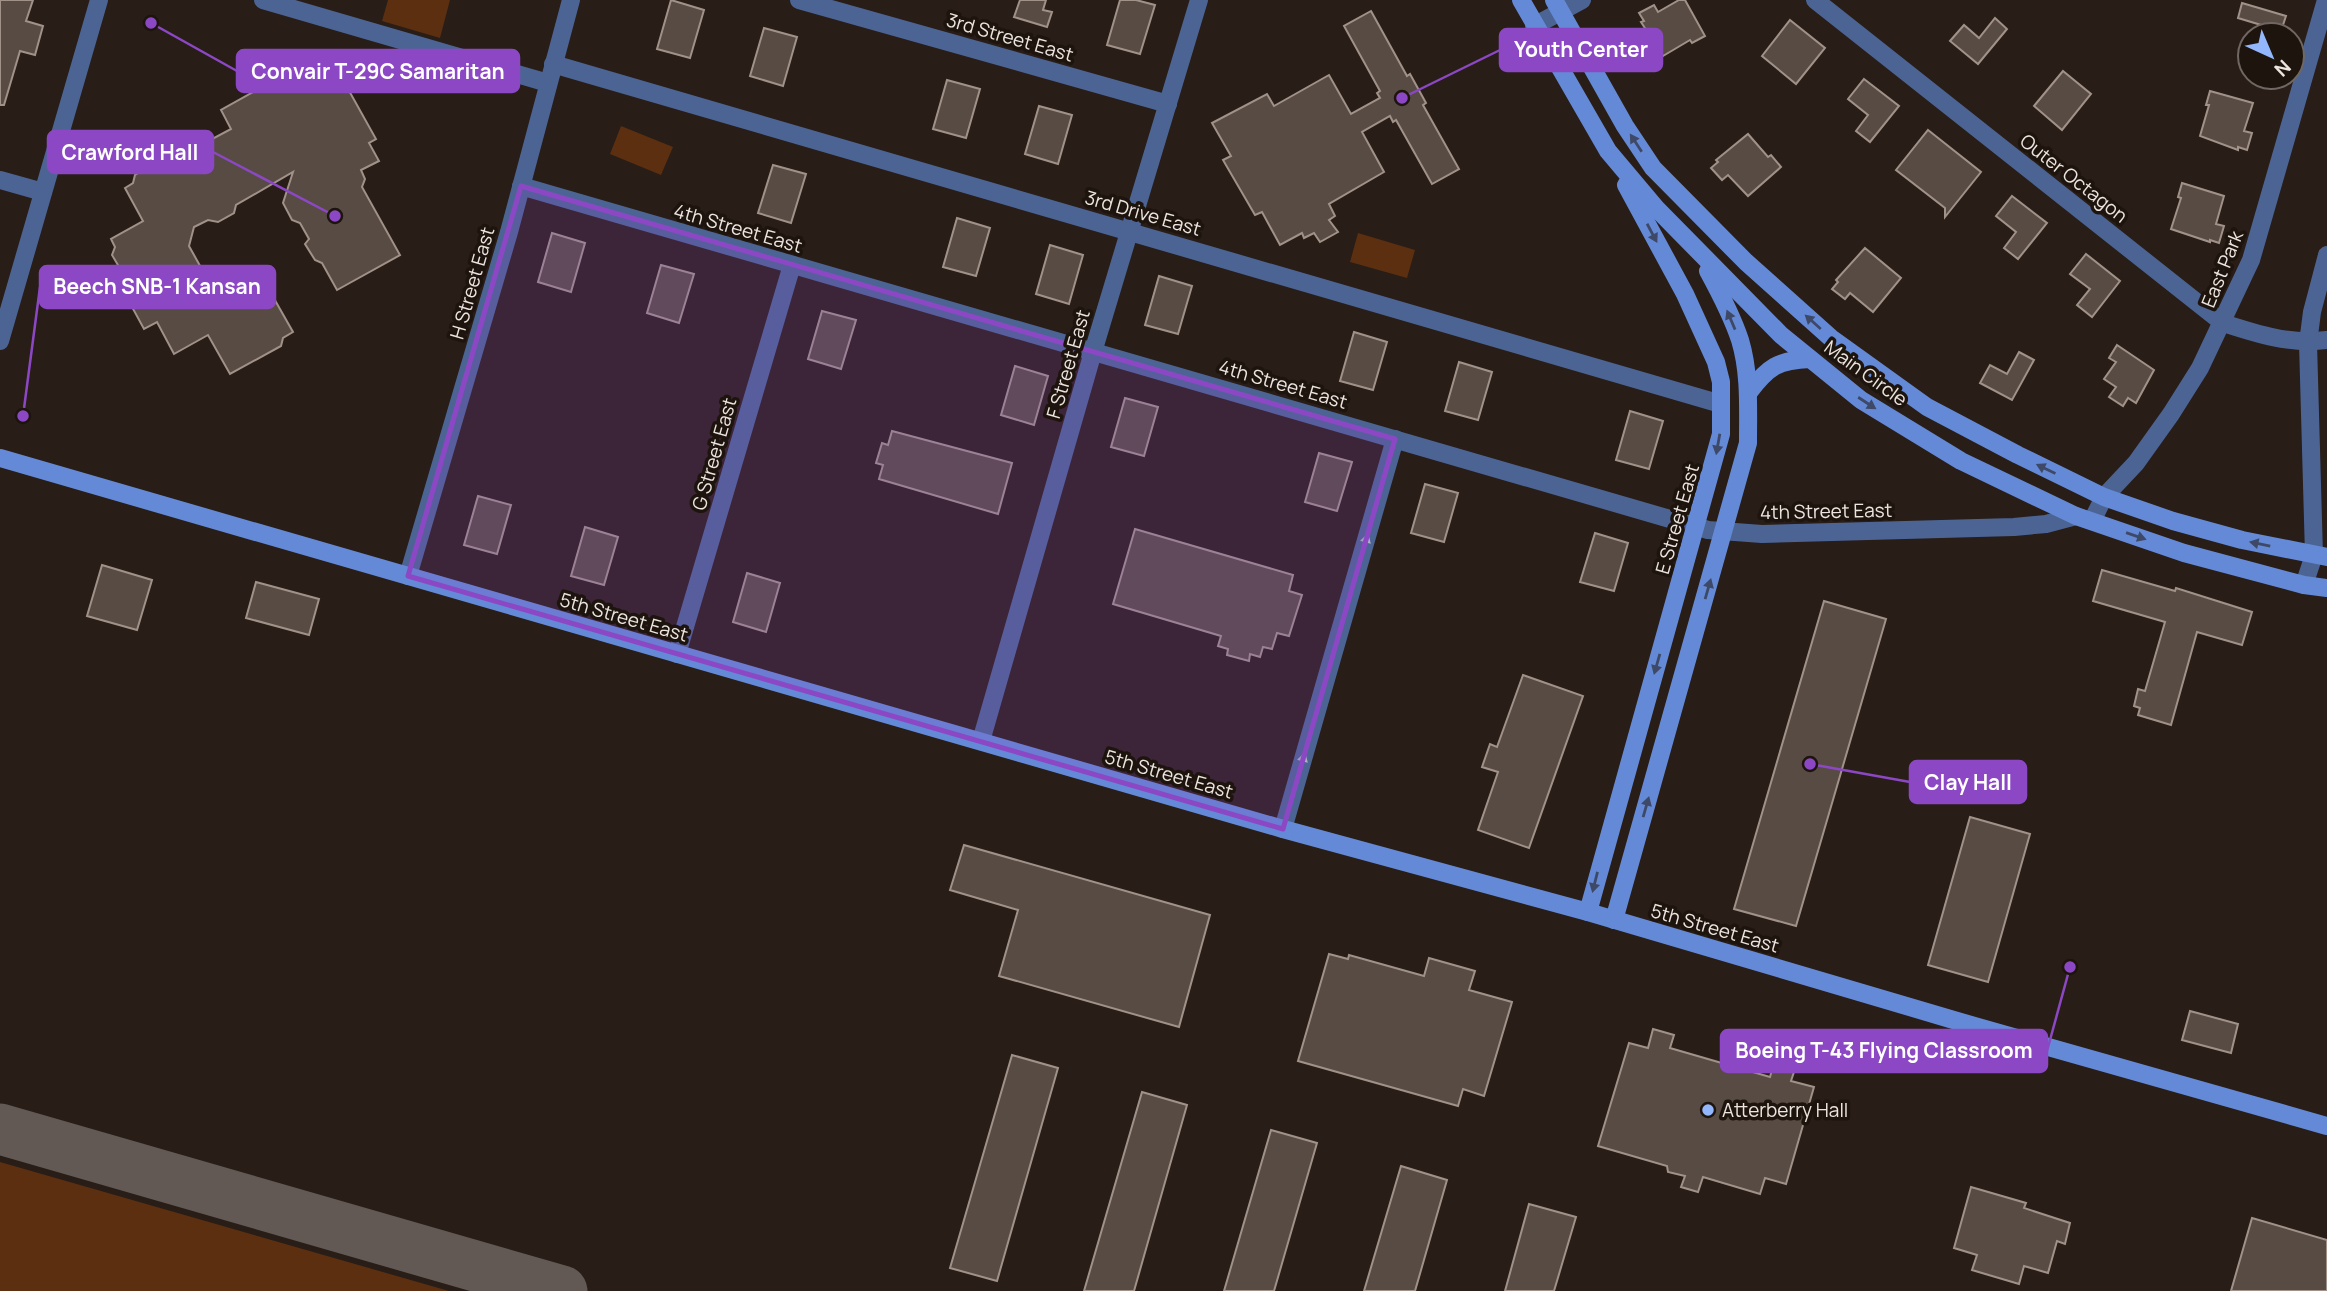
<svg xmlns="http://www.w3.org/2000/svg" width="2327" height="1291" font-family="Manrope,sans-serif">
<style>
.green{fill:#5b2f10}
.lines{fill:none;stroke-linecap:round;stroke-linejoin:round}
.taxiway{stroke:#635954;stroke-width:51}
.building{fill:#584b44;stroke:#a09289;stroke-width:2}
.street{stroke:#4c6494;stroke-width:18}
.secondary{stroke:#648ad7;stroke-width:18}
.oneway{fill:#3e4968}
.oneway2{fill:#acb1c1}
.marked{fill:#8c48c4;fill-opacity:0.2;stroke:#8c48c4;stroke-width:5;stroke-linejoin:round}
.poi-dot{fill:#93b7fd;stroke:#1e140e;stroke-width:2.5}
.labels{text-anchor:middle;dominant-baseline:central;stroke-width:7;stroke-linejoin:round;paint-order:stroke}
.street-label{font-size:19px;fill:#ece4df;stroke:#1e140e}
.poi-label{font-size:19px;fill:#ece4df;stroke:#1e140e;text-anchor:start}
.leader{fill:none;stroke:#8c48c4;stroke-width:2.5}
.callout-dot{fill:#8c48c4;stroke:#1e140e;stroke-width:2.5}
.callout{fill:#8c48c4;stroke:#8c48c4;stroke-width:2.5}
.callout-label{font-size:21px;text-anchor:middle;font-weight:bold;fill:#fff}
</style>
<rect width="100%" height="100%" fill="#281d17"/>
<g class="green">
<path d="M388,0h62l-10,38 -58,-17z"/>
<path d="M621,126l52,21 -12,28 -51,-21z"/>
<path d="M1358,233l57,17 -8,28 -57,-16z"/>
<path d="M0,1162l449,129h-449z"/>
</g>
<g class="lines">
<path class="taxiway" d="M0,1129l562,162"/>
</g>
<g class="building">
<path d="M0,0h33l-7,21 17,5 -8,29 -15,-4 -16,54h-4z"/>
<path d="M671,0l33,10 -14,48 -33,-9z"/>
<path d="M1020,0h26l-3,10 9,2 -5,15 -33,-10z"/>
<path d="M1120,0h16l19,5 -15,49 -33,-9z"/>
<path d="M1679,0h6l20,36 -13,7 -2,-3 -27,16 -22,-34 3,-1 -5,-8 15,-8 4,7z"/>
<path d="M2242,3l44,13 -5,15 -43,-13z"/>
<path d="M1371,11l36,65 3,-2 16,29 -3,2 36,64 -27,15 -36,-64 -3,2 -3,-6 -28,16 22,40 -55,32 6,12 -6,4 9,12 -18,10 -6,-9 -10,5 -2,-5 -22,12 -18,-33 -7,3 -32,-55 8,-4 -19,-33 55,-29 7,12 55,-31 22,39 29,-16 -3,-5 3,-2 -36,-65z"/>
<path d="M1995,18l12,11 -29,35 -28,-23 14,-16 15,13z"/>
<path d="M1790,20l35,28 -29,36 -34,-28z"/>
<path d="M764,28l33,9 -14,49 -33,-10z"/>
<path d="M321,54l11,21 6,-4 38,68 -7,4 10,18 -18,9 4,9 -3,8 38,68 -63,35 -15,-27 -7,-3 -10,-16 4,-5 -9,-16 -8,-3 -9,-17 10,-31 -57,33 -2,8 -16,9 -10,-2 -14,7 -5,19 25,45 27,-16 8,2 10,-5 34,60 -10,6 -2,8 -51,28 -22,-39 -34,19 -17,-32 -13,7 -18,-33 28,-15 -32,-9 -10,-17 3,-8 -4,-8 32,-18 -18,-33 8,-5 2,-8 17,-10 9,2 14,-7 2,-9 18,-9 8,2 28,-15 -10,-19z"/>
<path d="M2063,71l28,23 -29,36 -28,-24z"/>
<path d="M1864,79l35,27 -29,36 -14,-11 12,-16 -20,-16z"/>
<path d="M947,80l33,9 -14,49 -33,-9z"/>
<path d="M2210,91l43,12 -9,28 8,2 -5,17 -9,-3v3l-38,-14 9,-31h-3z"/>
<path d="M1039,106l33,9 -14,49 -33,-10z"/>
<path d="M1928,130l53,42 -36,45v-9l-49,-38z"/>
<path d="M1748,134l20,23 3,-2 10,12 -33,29 -20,-21 -6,5 -11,-12 7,-6 -2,-2z"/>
<path d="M773,165l33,9 -15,49 -33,-10z"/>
<path d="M2182,183l42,13 -8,28 8,2 -5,17 -9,-3v2l-39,-13 10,-31 -3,-1z"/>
<path d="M2012,196l35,27 -29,36 -14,-11 12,-16 -20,-16z"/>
<path d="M957,218l33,10 -14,48 -33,-9z"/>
<path d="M552,233l33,10 -14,49 -33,-10z"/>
<path d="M1050,245l33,10 -14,49 -33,-10z"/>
<path d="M1865,248l36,30 -28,34 -23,-19 -5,6 -13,-10 6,-7 -2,-2z"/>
<path d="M2086,254l34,27 -28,36 -15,-12 13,-16 -20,-15z"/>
<path d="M661,265l33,9 -15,49 -32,-10z"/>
<path d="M1159,276l33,10 -14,48 -33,-9z"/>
<path d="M822,311l34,9 -15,49 -33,-10z"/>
<path d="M1354,332l33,10 -14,48 -33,-9z"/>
<path d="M2117,345l37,25 -18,33 -8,-5 -5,8 -14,-9 7,-10 -12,-8 12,-17 -7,-4z"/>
<path d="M2019,352l15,8 -22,40 -32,-17 10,-18 17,9z"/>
<path d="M1459,362l33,10 -14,48 -33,-9z"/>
<path d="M1015,366l33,10 -14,49 -33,-10z"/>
<path d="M1125,398l33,9 -14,49 -33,-9z"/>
<path d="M1630,411l33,10 -14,48 -33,-9z"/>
<path d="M892,431l120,32 -14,51 -119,-35 4,-14 -7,-2 6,-20 6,2z"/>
<path d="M1319,453l33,9 -15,49 -32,-9z"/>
<path d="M1425,484l33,9 -14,49 -33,-9z"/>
<path d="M478,496l33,9 -14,49 -33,-9z"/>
<path d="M585,527l33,10 -14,48 -33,-9z"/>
<path d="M1135,529l158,46 -4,16 13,4 -13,41 -12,-3 -5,16 -9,-2 -3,10 -10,-3 -1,7 -22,-6 1,-6 -10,-3 3,-10 -108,-32z"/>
<path d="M1595,533l33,10 -14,48 -34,-9z"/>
<path d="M102,565l50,15 -15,50 -50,-14z"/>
<path d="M2102,570l73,21 1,-3 76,24 -10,33 -45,-13 -26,93 -33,-10 2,-7 -6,-2 4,-17 7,2 20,-69 -72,-21z"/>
<path d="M747,573l33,10 -14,49 -33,-10z"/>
<path d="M256,582l63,17 -10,36 -63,-17z"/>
<path d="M1824,601l62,18 -90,307 -62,-17z"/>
<path d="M1523,675l60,21 -54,152 -51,-18 20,-58 -16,-5 8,-23 7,3z"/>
<path d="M1970,817l60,17 -42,148 -60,-17z"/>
<path d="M964,845l246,70 -31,112 -180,-51 19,-66 -68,-20z"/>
<path d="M1329,954l19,5 1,-4 75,21 5,-18 46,13 -6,19 43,12 -28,94 -21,-7 -5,17 -160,-45z"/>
<path d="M2190,1011l48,13 -7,29 -49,-13z"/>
<path d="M1653,1029l21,6 -4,13 100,29 4,-14 21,6 -4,12 23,6 -28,97 -21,-6 -5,16 -57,-17 -5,15 -17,-5 4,-11 -17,-4 -1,-6 -69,-20 31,-103 19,5z"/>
<path d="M1012,1055l46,13 -61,213 -47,-13z"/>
<path d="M1142,1092l45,13 -53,186h-50z"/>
<path d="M1271,1130l46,13 -43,148h-50z"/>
<path d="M1401,1166l46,14 -32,111h-51z"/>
<path d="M1971,1187l55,16 -2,5 46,15 -5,21 -8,-3 -9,32 -24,-7 -5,18 -47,-14 5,-15 -23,-7z"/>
<path d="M1529,1204l47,13 -22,74h-49z"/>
<path d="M2252,1218l75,22v51h-96z"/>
</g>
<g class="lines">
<g class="street">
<path d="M263,0l285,83"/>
<path d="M799,0l369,104"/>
<path d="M1815,0l408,323c34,11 68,22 104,17"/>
<path d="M1534,26l48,-26"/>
<path d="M553,64l1168,340"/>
<path d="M0,180l43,12"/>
<path d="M521,186l1187,344 54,4 252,-7 32,-3 30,-8"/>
<path d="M0,341l99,-341"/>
<path d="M2092,521l12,-24 32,-34 35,-49 29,-46 51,-108 75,-260"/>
<path d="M408,576l101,-344 62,-232"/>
<path d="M2304,585l10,-30 -6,-212 4,-31 15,-57"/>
<path d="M677,654l115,-389"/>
<path d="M981,741l112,-389 106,-352"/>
<path d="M1283,829l112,-390"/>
</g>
<g class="secondary">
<path d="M1521,0l87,151 48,57 125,127 80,65 100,61 115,55 108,37 120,32 23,3"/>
<path d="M1554,0l71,126 28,42 93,94 85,76 96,69 91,48 86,42 69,24 69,19 85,17"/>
<path d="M1749,392c19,-25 29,-32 61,-33"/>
<path d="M0,458l1283,371 305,83 369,109 370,105"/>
<path d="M1588,912l133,-478v-52l-5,-20 -31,-68 -59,-109"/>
<path d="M1614,920l134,-477c0,-35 2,-70 -8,-103 -8,-24 -20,-47 -32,-69"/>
</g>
</g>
<defs><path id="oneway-solid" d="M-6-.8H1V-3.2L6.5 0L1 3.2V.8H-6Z" transform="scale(1.75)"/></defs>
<g class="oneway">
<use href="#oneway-solid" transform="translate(1636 143) rotate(-123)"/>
<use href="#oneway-solid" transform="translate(1652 233) rotate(62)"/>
<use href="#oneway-solid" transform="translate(1731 320) rotate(-113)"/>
<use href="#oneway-solid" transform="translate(1813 322) rotate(-138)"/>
<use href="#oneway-solid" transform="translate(1867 403) rotate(33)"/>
<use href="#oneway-solid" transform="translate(1718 444) rotate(100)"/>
<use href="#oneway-solid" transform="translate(2046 469) rotate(-154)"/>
<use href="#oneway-solid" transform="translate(2136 536) rotate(19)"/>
<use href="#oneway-solid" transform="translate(2260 544) rotate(-168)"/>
<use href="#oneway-solid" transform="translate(1708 589) rotate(-74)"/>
<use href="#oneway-solid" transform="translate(1657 664) rotate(106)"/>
<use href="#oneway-solid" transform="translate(1646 807) rotate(-74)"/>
<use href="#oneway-solid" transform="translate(1595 882) rotate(104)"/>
</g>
<g class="oneway2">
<use href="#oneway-solid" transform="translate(1365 544) rotate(-74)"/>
<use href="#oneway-solid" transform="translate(1302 763) rotate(-74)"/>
</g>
<path class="marked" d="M521,186l874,253 -112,390 -875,-253z"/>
<circle class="poi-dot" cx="1708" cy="1110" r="7"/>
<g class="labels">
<g class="street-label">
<text transform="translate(1010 37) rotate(16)">3rd Street East</text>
<text transform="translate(2074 178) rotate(38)">Outer Octagon</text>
<text transform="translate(1143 213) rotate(16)">3rd Drive East</text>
<text transform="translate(738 228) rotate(16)">4th Street East</text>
<text transform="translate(2222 269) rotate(-68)">East Park</text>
<text transform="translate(472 283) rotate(-74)">H Street East</text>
<text transform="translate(1068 364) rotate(-74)">F Street East</text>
<text transform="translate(1866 373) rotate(36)">Main Circle</text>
<text transform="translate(1283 384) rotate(16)">4th Street East</text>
<text transform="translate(714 454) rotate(-74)">G Street East</text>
<text transform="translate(1826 511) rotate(-1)">4th Street East</text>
<text transform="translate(1677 519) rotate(-74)">E Street East</text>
<text transform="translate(624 617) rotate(16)">5th Street East</text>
<text transform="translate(1169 774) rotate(16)">5th Street East</text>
<text transform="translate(1715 928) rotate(16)">5th Street East</text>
</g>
<g class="poi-label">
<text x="1722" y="1110">Atterberry Hall</text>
</g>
</g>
<path class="leader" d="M1402 98L1500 50M151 23L237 71M335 216L213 152M23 416L40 287M1810 764L1910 782M2070 967L2047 1051"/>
<g class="callout-dot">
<circle cx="1402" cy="98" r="7"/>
<circle cx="151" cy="23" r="7"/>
<circle cx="335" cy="216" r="7"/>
<circle cx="23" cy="416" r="7"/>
<circle cx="1810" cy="764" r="7"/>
<circle cx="2070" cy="967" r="7"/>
</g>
<g class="callout">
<rect x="1500" y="29" width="162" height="42" rx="7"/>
<rect x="237" y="50" width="282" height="42" rx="7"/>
<rect x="48" y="131" width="165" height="42" rx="7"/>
<rect x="40" y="266" width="235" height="42" rx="7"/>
<rect x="1910" y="761" width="116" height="42" rx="7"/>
<rect x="1721" y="1030" width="326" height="42" rx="7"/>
</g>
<g class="callout-label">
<text x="1581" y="57">Youth Center</text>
<text x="378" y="79">Convair T-29C Samaritan</text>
<text x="130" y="160">Crawford Hall</text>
<text x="157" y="294">Beech SNB-1 Kansan</text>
<text x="1968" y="790">Clay Hall</text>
<text x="1884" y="1058">Boeing T-43 Flying Classroom</text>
</g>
<g transform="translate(2271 56) rotate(136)"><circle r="33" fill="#1e140e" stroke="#706762" stroke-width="2"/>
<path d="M0-5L12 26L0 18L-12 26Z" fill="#93b7fd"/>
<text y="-10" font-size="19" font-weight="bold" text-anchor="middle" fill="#ece4df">N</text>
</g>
</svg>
